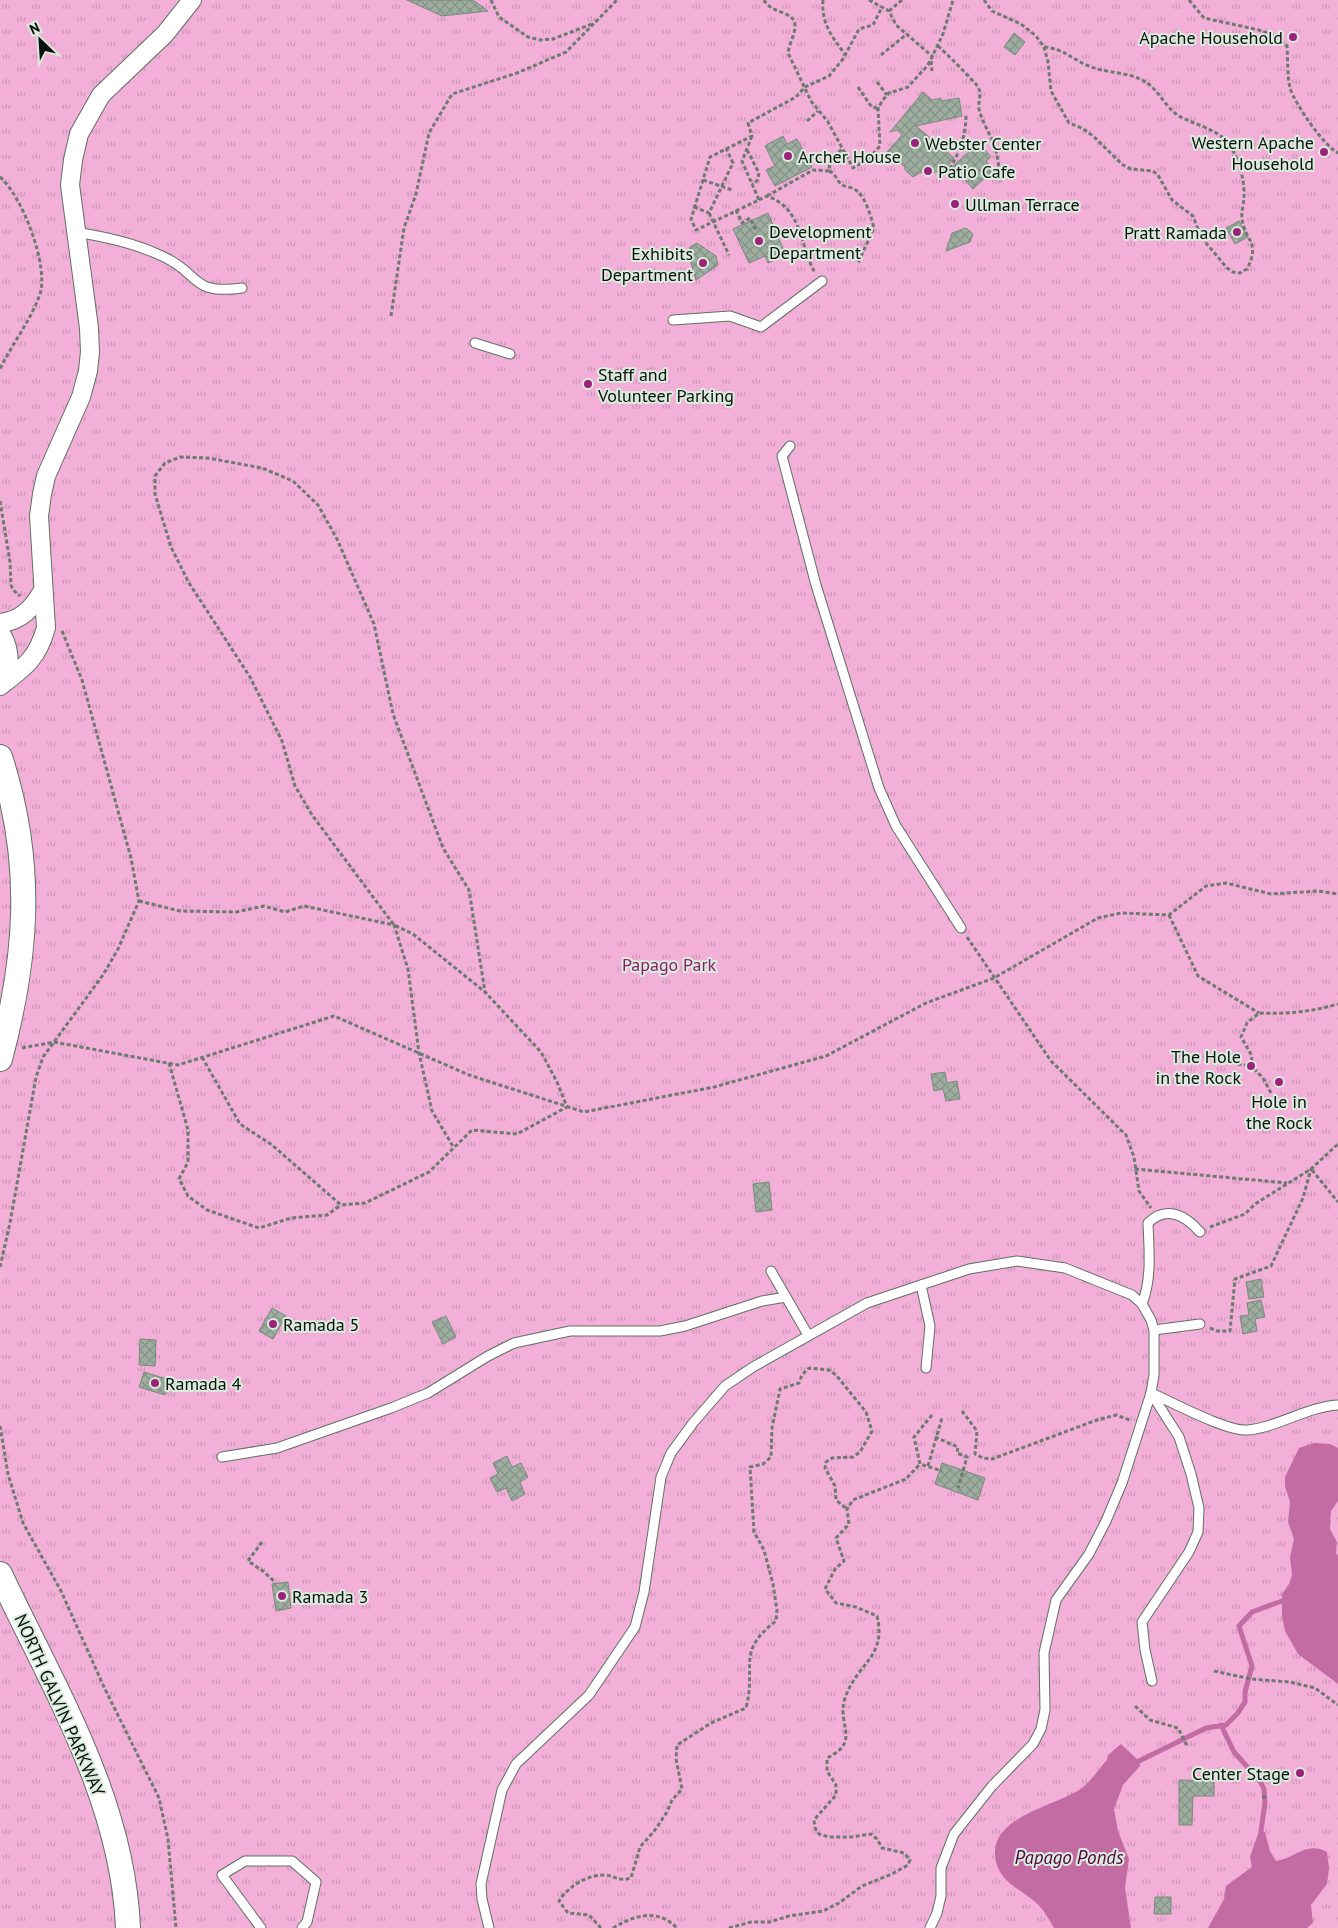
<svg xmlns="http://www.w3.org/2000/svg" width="1338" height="1928" font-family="'PT Sans',sans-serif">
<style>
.park{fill:url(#park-tufts)}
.water{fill:#c26ca3}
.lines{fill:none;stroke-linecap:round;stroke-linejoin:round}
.stream{stroke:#c26ca3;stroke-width:5}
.building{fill:url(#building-cross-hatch);stroke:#7a897d}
.lane-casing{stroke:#616f64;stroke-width:11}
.street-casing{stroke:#616f64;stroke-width:20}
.secondary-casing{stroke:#616f64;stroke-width:26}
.path{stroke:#6e7970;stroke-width:3;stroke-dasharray:4 2.5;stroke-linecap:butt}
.lane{stroke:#fff;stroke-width:9}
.street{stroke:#fff;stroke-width:18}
.secondary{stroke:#fff;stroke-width:24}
.poi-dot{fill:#9c2279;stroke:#dbecde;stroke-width:2}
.labels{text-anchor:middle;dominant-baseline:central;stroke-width:4;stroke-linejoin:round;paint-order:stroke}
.poi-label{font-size:18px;fill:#0a100b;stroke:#dbecde;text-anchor:start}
.park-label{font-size:18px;fill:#872069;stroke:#dbecde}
.street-label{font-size:18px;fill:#0a100b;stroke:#dbecde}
.water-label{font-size:19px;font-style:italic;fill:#53023e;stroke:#dbecde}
</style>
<defs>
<pattern id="park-tufts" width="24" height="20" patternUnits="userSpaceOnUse" patternTransform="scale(1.25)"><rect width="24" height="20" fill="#f2afd8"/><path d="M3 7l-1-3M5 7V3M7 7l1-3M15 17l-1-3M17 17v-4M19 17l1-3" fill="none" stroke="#ce96b8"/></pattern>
<pattern id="building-cross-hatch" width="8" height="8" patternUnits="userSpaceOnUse" patternTransform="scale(1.25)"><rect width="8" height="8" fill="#9dada0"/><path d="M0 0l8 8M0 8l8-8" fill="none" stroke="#869488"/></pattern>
</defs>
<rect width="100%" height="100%" fill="#dbecde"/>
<rect class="park" x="0" y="0" width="1338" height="1928"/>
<g class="water">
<path d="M1314,1443l16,1 8,4v53l-7,10 -1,18 7,13 -1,11 2,3v128l-40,-30 -13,-23 -3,-15v-22l7,-10 3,-9 -2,-18 4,-18 -6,-17 2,-20 -5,-16v-9l14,-29z"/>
<path d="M1121,1744l18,17 1,5 -17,19 -9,24 4,22 11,28 -4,29 6,40h-77c-6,-10 -11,-20 -20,-27 -13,-11 -29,-17 -36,-33 -19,-49 53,-60 81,-78 11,-7 19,-20 28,-30l1,-5z"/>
<path d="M1259,1831l6,1 5,19 6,10c20,-3 30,-20 51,-9l2,16 -2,16 -16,21 2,18 -6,5h-99l16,-29 2,-13 26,-19 -2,-10z"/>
</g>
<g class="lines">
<g class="stream">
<path d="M1221,1725l13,27 26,29 4,8 1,14 -4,28"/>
<path d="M1139,1761l67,-33 20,-3 11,-11 8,-12v-10l7,-26 -13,-40 13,-14 30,-11"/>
</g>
</g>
<g class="building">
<path d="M407,0h66l15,11 -46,5z"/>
<path d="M1014,33l11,9 -10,13 -11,-8z"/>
<path d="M923,92l9,8 9,-2v3l18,-3 3,18 -46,10 38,32 -11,14h-22l-8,5 -8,-7v-3l-18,-15 15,-17 -5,-5 -7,2z"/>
<path d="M783,136l4,8 10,-5 15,28 -37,19 -9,-16 9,-4 -10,-20z"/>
<path d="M979,143l12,14 -5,4 7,9 -20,19 -20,-23z"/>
<path d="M768,213l18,42 -18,8 -3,-7 -16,7 -16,-34z"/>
<path d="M1239,221l9,16 -13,7 -9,-16z"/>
<path d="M966,228l7,6 -3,8 -24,9 6,-18z"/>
<path d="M697,243l19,13 2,9 -22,15 -7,-24 1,-9z"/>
<path d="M945,1072l2,11 10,-2 3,18 -14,2 -3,-12 -9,2 -3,-17z"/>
<path d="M769,1182l3,28 -16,2 -3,-28z"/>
<path d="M1261,1279l3,18 -15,2 -3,-17z"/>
<path d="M1261,1300l4,17 -10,2 2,12 -14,3 -3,-18 9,-1 -2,-12z"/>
<path d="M272,1308l14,8 -13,23 -14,-8z"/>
<path d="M446,1316l10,21 -13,7 -11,-22z"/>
<path d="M140,1339l16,1 -1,26 -16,-1z"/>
<path d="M144,1372l26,8 -5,15 -26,-8z"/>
<path d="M507,1456l5,11 9,-4 7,14 -8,5 5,12 -13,7 -6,-13 -9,4 -7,-14 8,-4 -5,-11z"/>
<path d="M942,1463l43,15 -7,22 -43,-16z"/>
<path d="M288,1582l3,26 -15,3 -4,-27z"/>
<path d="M1179,1780l35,1v15h-21l-1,29h-13z"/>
<path d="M1155,1897h16v17h-17z"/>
</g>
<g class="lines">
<g class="lane-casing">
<g id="lane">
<path d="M75,232c31,5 60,11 89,25 37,17 26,38 78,31"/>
<path d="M673,320l57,-4 31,11 61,-46"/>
<path d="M475,343l35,11"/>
<path d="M790,446l-8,10 34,129 63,203 17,38 65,102"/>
<path d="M771,1271l37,64"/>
<path d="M921,1285l9,41 -4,42"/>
<path d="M1142,1304c10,-25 7,-54 6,-81 18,-18 37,-8 52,9"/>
<path d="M1154,1330l46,-6"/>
<path d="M1151,1393l28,44 12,37 8,34 -1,24 -9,20 -47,70 3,28 7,31"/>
<path d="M1151,1393c21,9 76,39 97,37 31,-3 58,-23 90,-25"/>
<path d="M222,1457l55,-9 114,-40 37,-15 60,-37 26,-13 56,-12h90l25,-5 77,-25 24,-4"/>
<path d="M261,1928l-39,-53 23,-14h47l24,21 -9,40 -5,6"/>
<path d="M489,1928l-7,-29 -1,-15 21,-94 14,-26 73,-69 46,-68 9,-35 17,-115 10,-24 22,-30 32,-37 28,-19 114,-64 102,-34 48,-8 48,7 67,27 10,9 9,16 3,10v45l-3,18 -29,90 -16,38 -17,33 -33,46 -12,53 1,57 -4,19 -8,15 -41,42 -38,48 -13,34v28l-4,17 -7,15"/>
</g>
</g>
<g class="street-casing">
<g id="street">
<path d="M0,623c21,-2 33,-15 43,-33"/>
<path d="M0,686c25,-19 37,-27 46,-58l-7,-112 3,-22 4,-18 35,-79 7,-26 2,-19 -1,-24 -19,-143 3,-25 6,-26 22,-39 64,-61 27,-34"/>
</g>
</g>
<g class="secondary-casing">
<g id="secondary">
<path d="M0,638c7,13 8,30 0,43"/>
<path d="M0,757c34,105 28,197 0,302"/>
<path d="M0,1574c53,113 123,226 128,354"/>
</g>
</g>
<g class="path">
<path d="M491,0l8,17 29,20 12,3 13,-1 39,-15"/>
<path d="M764,0c8,15 31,10 31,26 0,9 -6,18 -7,27l23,48 17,21 25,46 16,-10 11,-12 -2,-37 4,-8 7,-8 19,-6 20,-22 15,-31 10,-34"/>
<path d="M823,0c-2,23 9,37 22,54"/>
<path d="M869,0l20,11 7,14 37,32"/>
<path d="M984,0l8,11 29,13 15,12 8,11 4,15 3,29 18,32 13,5 11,8 30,29 8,4 22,2 5,4 14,25 21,16 8,21 26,31 6,4 7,1 7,-4c14,-27 -2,-28 -5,-50 -1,-7 2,-15 2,-22 1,-17 -6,-41 -16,-54 -9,-13 -35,-19 -49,-27 -13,-8 -19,-24 -32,-33 -17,-12 -40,-9 -58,-17 -18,-7 -24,-17 -45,-19"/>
<path d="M1189,0l15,18 55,12 16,6 12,10c1,15 0,28 3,42 5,16 34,58 48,65"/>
<path d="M889,11l13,-11"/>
<path d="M938,46c3,2 39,38 40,41 4,7 0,14 1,22 3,13 10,23 15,35 4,12 5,26 7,38"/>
<path d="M881,55l26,-21"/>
<path d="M931,61l1,10"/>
<path d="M877,82l10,13"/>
<path d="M858,87l13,19 7,3"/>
<path d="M807,121l11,-10"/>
<path d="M752,136l-10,25 17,39 -63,30 -5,-11 19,-62 42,-21 -4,-13 48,-26 9,-10 24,-11 14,-17 16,-30 14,-4 9,-18"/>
<path d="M747,150l12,23 -2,8 -5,3"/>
<path d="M829,171c7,3 8,10 13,14 4,2 9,2 12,4 11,5 17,28 20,39l-16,35"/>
<path d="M946,174c12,-17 20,-37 20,-59"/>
<path d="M0,177c22,19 49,88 40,117 -9,26 -28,50 -40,75"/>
<path d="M703,180l29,10"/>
<path d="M767,196l46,-26 16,1 1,-10 12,-12"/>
<path d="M759,200l8,-4c36,13 32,48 48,77"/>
<path d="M694,207l15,6 24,-50 -7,-15"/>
<path d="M736,210l6,13 8,-5 6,12"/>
<path d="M709,213l20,42"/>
<path d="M391,316l13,-88 12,-34 13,-61 23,-39 65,-21 49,-21 51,-52"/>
<path d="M0,501l10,61 1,23 2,5 7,6"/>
<path d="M139,901l41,10 56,1 28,-6 21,6 19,-6 90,19 14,44 11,84 13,58 22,37"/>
<path d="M1169,915l29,61 61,37"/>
<path d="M967,937l84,124 75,74 8,22 5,34 12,17"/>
<path d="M22,1048l32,-6 124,23 156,-49 135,59 115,37 130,-25 112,-31 100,-53 68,-25 104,-60 23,-5 48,2 37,-29 20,-3 45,11 47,-3 20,3"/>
<path d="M1229,1054l9,10 13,2"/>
<path d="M202,1057l38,67 32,21 69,60 24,-2 64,-31 43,-42 45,4 50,-27 -10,-25 -16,-30 -56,-60 -16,-102 -26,-42 -50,-134 -19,-90 -37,-85 -19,-34 -25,-24 -31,-13 -54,-10 -28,-1 -15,6 -10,13v18l16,53 18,36 61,94 32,64 13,45 17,29 82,110 19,9 72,58"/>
<path d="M169,1063l19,67v32l-9,17 9,17 19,14 52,18 32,-10 36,-3 14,-10"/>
<path d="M1271,1093l-8,-15 -12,-12 1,-10 -11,-19 6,-14 12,-10c28,1 52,-1 79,-9"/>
<path d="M1135,1169l152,14"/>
<path d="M1312,1170l26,32"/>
<path d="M1210,1227l35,-13 10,-10 56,-35 27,-25"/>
<path d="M0,1267l10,-44 26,-146 7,-20 60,-82 15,-26 21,-48 -8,-43 -49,-178 -20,-49"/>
<path d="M1210,1328l7,3h13l5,-52 36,-13 32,-68 8,-29"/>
<path d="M962,1411l15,20 -2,23 8,4 9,1 105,-39 19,-5 14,5"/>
<path d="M932,1415l-18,22 6,27 22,7"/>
<path d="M0,1426l8,48 15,49 38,68 43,96 55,111 9,41 8,89"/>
<path d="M935,1437l23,10 -1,6 10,4 -9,31"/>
<path d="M928,1466l14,-48"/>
<path d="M262,1542l-14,19 15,10 12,11"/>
<path d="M1214,1671l37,8 39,3 25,6 23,17"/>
<path d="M1135,1706l15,14 28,8 9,18"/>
<path d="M1262,1797h6"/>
<path d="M601,1928l-12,-13 -21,-2 -9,-12c10,-15 27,-26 46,-26 11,1 13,7 26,3l9,-31 15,-17 12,-18 5,-12 10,-11 -6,-30 1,-14 34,-22 35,-15c11,-41 -11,-56 30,-87l1,-11 -4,-26 -9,-34 -10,-18 -4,-65 13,-3 8,-7 1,-29 8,-39 19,-6 3,-8 7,-7 20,2 7,5 30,37 6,19 -12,21 -7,5 -21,1 -6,4 -1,6 10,18 1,14 11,9"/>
<path d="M613,1928c22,-13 44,-20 64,0"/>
<path d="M729,1928l22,-6h19l19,-6 34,-5 16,-8 23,-17 30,-12 16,-9 2,-5 -6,-7 -22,-5 -5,-9 -6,-5 -20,3h-22l-10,-3 -4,-6 -1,-8 22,-25v-10l-9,-14v-13c35,-17 9,-33 18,-60 12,-35 42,-41 32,-82l-21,-9 -20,-4 -11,-14 10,-20 9,-8 -8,-23 13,-14 -2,-15 6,-9 53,-21 14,-15"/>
</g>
<use href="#lane" class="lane"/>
<use href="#street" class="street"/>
<use href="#secondary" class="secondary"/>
</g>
<g class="poi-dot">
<circle cx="1293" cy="37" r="5"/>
<circle cx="915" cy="143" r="5"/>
<circle cx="1324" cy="152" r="5"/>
<circle cx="788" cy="156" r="5"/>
<circle cx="928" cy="171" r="5"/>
<circle cx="955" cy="204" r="5"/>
<circle cx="1237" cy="232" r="5"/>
<circle cx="759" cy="241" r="5"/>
<circle cx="703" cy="263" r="5"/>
<circle cx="588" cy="384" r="5"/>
<circle cx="1251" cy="1066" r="5"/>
<circle cx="1279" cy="1082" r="5"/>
<circle cx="273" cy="1324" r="5"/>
<circle cx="155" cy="1383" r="5"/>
<circle cx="282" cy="1596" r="5"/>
<circle cx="1300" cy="1773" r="5"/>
</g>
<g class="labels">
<g class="poi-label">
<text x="1283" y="37" text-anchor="end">Apache Household</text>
<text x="1314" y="142" text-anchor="end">Western Apache<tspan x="1314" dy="21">Household</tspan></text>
<text x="925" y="143">Webster Center</text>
<text x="798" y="156">Archer House</text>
<text x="938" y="171">Patio Cafe</text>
<text x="965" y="204">Ullman Terrace</text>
<text x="769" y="231">Development<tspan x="769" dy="21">Department</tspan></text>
<text x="1227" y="232" text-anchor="end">Pratt Ramada</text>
<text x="693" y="253" text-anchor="end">Exhibits<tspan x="693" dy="21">Department</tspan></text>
<text x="598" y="374">Staff and<tspan x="598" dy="21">Volunteer Parking</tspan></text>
<text x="1241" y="1056" text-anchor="end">The Hole<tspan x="1241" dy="21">in the Rock</tspan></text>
<text x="1279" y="1101" text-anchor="middle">Hole in<tspan x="1279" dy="21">the Rock</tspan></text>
<text x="283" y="1324">Ramada 5</text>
<text x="165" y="1383">Ramada 4</text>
<text x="292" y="1596">Ramada 3</text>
<text x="1290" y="1773" text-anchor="end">Center Stage</text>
</g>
<g class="park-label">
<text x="669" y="964">Papago Park</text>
</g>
<g class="street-label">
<text transform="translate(60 1705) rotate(66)">NORTH GALVIN PARKWAY</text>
</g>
<g class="water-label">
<text x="1069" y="1857">Papago Ponds</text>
</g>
</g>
<g transform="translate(40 40) rotate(335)" stroke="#dbecde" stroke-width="4" paint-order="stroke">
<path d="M0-4L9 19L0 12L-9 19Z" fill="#0a100b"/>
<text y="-8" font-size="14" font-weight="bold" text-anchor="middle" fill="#0a100b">N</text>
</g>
</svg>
